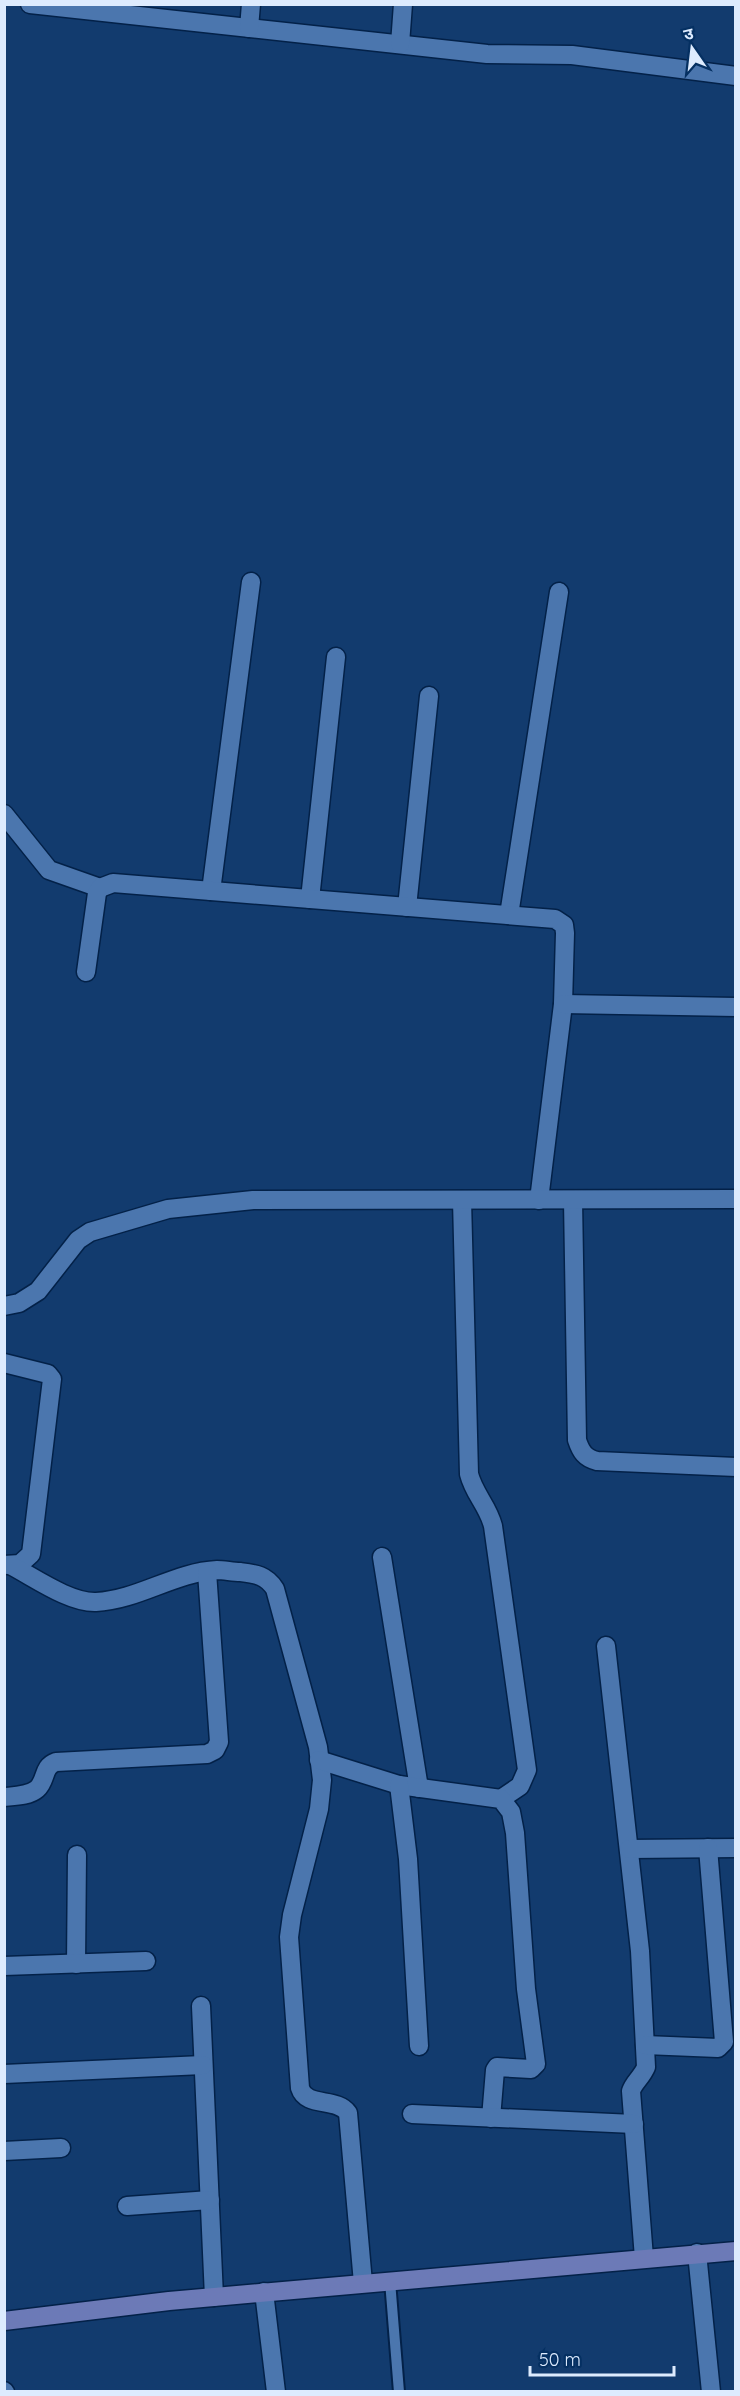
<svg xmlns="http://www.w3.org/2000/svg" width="740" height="2396" font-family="Quicksand,'Noto Sans Devanagari',sans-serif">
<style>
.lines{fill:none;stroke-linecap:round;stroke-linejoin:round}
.lane-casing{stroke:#032148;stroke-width:14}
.street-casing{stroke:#032148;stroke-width:21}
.secondary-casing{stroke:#032148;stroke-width:21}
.lane{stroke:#4b76ae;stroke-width:10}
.street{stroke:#4b76ae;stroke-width:18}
.secondary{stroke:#6c7ab7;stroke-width:18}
</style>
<rect width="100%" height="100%" fill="#123b6e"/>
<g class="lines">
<g class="lane-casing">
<path id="lane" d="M390,2281l9,111"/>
</g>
<g class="street-casing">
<g id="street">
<path d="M30,4l457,50 85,1 164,21"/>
<path d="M249,28l2,-24"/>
<path d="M400,44l3,-40"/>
<path d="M4,814l45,56 51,18"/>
<path d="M211,891l40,-309"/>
<path d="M310,899l26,-242"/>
<path d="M407,907l22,-211"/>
<path d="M509,915l50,-323"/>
<path d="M86,972l11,-79 3,-5 13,-5 442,36 9,6 1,8 -2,71 -24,196"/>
<path d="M563,1004l173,3"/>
<path d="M462,1200l7,274c5,20 19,32 24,52l34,244 -7,16 -19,13"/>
<path d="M573,1200l4,240c4,12 8,18 20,21l139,6"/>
<path d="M4,1306l15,-3 19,-12 40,-51 12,-8 78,-23 85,-9 483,-1"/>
<path d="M4,1363l44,11 4,5 -21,175 -11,10 -16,1"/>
<path d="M382,1557l37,231"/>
<path d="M12,1566c23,12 58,37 84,36 42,-2 79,-30 121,-32 7,0 16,2 23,2 16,2 26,3 35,17l43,158 4,33 -3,29 -27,106 -3,22 11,151c6,20 37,9 48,25l15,170"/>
<path d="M606,1646l34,305 6,116c-4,10 -12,15 -15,24l13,167"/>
<path d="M319,1760l80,25 102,14 10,13 4,21 11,156 10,75 -5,5 -34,-2 -2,3 -4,48"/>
<path d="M399,1785l9,74 11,187"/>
<path d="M4,1797c11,-1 25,-1 33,-8 10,-9 5,-22 19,-27l151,-8 8,-4 4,-8 -12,-170"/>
<path d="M629,1849l107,-1"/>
<path d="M76,1964l1,-109"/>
<path d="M4,1966l142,-5"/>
<path d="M201,2006l13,291"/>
<path d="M645,2045l73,3 6,-6 -16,-194"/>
<path d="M4,2074l199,-9"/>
<path d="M412,2114l222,10"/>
<path d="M4,2151l57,-3"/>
<path d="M127,2206l83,-6"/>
<path d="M697,2253l14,139"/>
<path d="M264,2292l12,100"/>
<path d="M4,2391l1,1"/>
</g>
</g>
<g class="secondary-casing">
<path id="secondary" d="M4,2321l165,-20 567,-50"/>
</g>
<use href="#lane" class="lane"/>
<use href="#street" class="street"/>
<use href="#secondary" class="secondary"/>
</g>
<rect width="740" height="2396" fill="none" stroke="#ddebfe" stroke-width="12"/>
<g transform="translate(692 48) rotate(346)" stroke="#053062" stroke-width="4.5" paint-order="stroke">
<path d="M0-4.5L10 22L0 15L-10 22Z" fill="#ddebfe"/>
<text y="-9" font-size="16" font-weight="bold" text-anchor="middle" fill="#ddebfe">उ</text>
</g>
<path d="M530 2366v9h144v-9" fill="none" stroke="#ddebfe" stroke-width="3"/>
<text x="539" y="2366" font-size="18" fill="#ddebfe" stroke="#053062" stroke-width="4.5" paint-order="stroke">50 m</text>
</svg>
